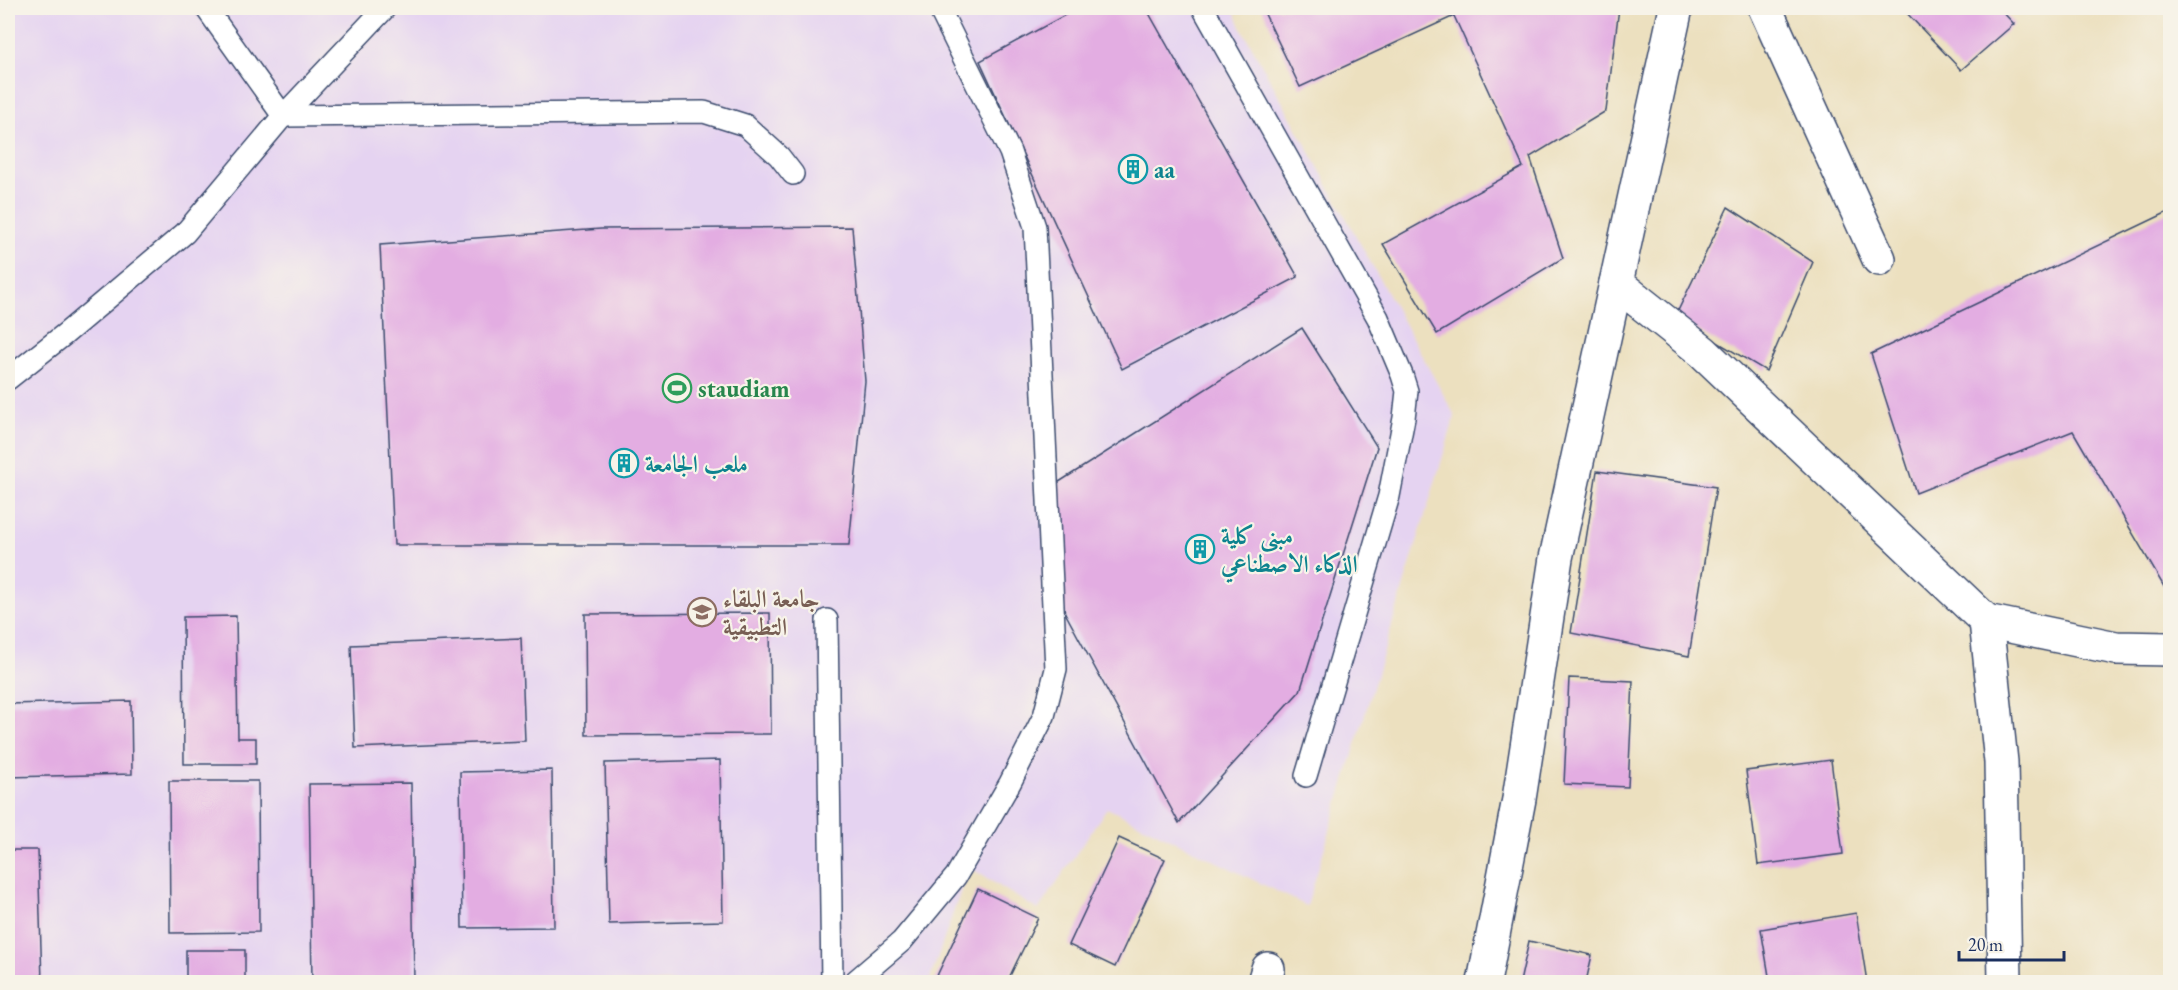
<svg xmlns="http://www.w3.org/2000/svg" width="2178" height="990" font-family="'EB Garamond',Amiri,serif">
<style>
.built{fill:#e5d3f1}
.building{fill:#e3ade2}
.lines{fill:none;stroke-linecap:round;stroke-linejoin:round}
.lane-casing{stroke:#3a4a6d;stroke-width:24}
.street-casing{stroke:#3a4a6d;stroke-width:36}
.secondary-casing{stroke:#3a4a6d;stroke-width:36}
.lane{stroke:#fff;stroke-width:21}
.street{stroke:#fff;stroke-width:33}
.secondary{stroke:#fff;stroke-width:33}
.labels{text-anchor:middle;dominant-baseline:central;stroke-width:4.5;stroke-linejoin:round;paint-order:stroke}
.culture-label{font-size:24px;font-weight:bold;fill:#0d838f;stroke:#f7f3e8;text-anchor:start}
.leisure-label{font-size:24px;font-weight:bold;fill:#27864d;stroke:#f7f3e8;text-anchor:start}
.education-label{font-size:24px;font-weight:bold;fill:#785e54;stroke:#f7f3e8;text-anchor:start}
</style>
<rect width="100%" height="100%" fill="#f7f3e8"/>
<filter id="ink" filterUnits="userSpaceOnUse"><feTurbulence type="fractalNoise" baseFrequency=".0167" numOctaves="2"/><feDisplacementMap in="SourceGraphic" scale="12" xChannelSelector="R" yChannelSelector="G"/><feConvolveMatrix kernelMatrix="1 2 1 2 8 2 1 2 1" color-interpolation-filters="sRGB"/></filter>
<filter id="wash" filterUnits="userSpaceOnUse"><feTurbulence type="fractalNoise" baseFrequency=".008" numOctaves="4" result="noise"/><feDisplacementMap in="SourceGraphic" scale="24" xChannelSelector="R" yChannelSelector="G"/><feGaussianBlur stdDeviation="1.35" result="paint"/><feColorMatrix in="noise" values="0 0 0 0 0 0 0 0 0 0 0 0 0 0 0 0 0 1.4 0 .05"/><feComposite in="paint" operator="in"/></filter>
<g filter="url(#wash)">
<rect width="100%" height="100%" fill="#ece0bf"/>
<path class="built" d="M8,8h1225l8,19 214,389 -148,490 -200,-98 -69,102 -69,-43 -40,115h-921z"/>
<g id="blocks">
<g class="building">
<path d="M1078,8h68l152,269 -176,92 -142,-308z"/>
<path d="M1262,8h357l-13,103 -76,46 33,101 -126,76 -54,-90 140,-77 -69,-151 -154,71z"/>
<path d="M1902,8h97l15,16 -53,46z"/>
<path d="M1728,207l85,55 -47,109 -91,-54z"/>
<path d="M2170,211v386l-97,-166 -157,62 -45,-139z"/>
<path d="M852,227l13,154 -16,164h-455l-14,-300 221,-16z"/>
<path d="M1302,328l75,119 -77,244 -121,132 -116,-214 -15,-120z"/>
<path d="M1597,471l119,16 -27,169 -118,-23z"/>
<path d="M770,613l1,121 -185,1 -1,-121z"/>
<path d="M236,616l2,122h18v26h-72l-1,-147z"/>
<path d="M521,638l4,103 -170,7 -4,-103z"/>
<path d="M1569,678l64,3 -5,106 -64,-3z"/>
<path d="M131,701l1,73 -124,3v-73z"/>
<path d="M720,760l3,161 -114,3 -4,-161z"/>
<path d="M1831,760l12,94 -85,11 -12,-94z"/>
<path d="M552,770l2,157 -92,1 -2,-156z"/>
<path d="M169,781h89l1,151 -89,1z"/>
<path d="M411,783l3,199h-102l-3,-198z"/>
<path d="M1119,838l46,21 -50,108 -46,-22z"/>
<path d="M8,850h30l4,132h-34z"/>
<path d="M978,889l60,29 -31,64h-73z"/>
<path d="M1856,913l11,69h-97l-9,-53z"/>
<path d="M1529,941l63,14 -6,27h-66z"/>
<rect x="186" y="950" width="59" height="32"/>
</g>
</g>
</g>
<g filter="url(#ink)">
<use href="#blocks" fill-opacity="0" stroke="#3a4a6d" stroke-width="1.5"/>
<g class="lines">
<g class="lane-casing">
<g id="lane">
<path d="M206,8l77,108 421,-4 41,13 34,31 14,18"/>
<path d="M1203,8l175,310 24,57 5,16 -3,27 -15,78 -83,280"/>
<path d="M8,379l57,-45 120,-101 98,-117 102,-108"/>
<path d="M827,620l5,362"/>
<path d="M854,982l48,-41 54,-65 54,-93 34,-67 12,-47 -21,-442 -25,-75 -71,-144"/>
</g>
</g>
<g class="street-casing">
<g id="street">
<path d="M1765,8l114,251"/>
<path d="M1616,283l87,69 283,269 15,141 4,220"/>
<path d="M1986,621l130,27 54,1"/>
<path d="M1264,982l4,-13"/>
</g>
</g>
<g class="secondary-casing">
<path id="secondary" d="M1484,982l35,-183 37,-241 120,-550"/>
</g>
<use href="#lane" class="lane"/>
<use href="#street" class="street"/>
<use href="#secondary" class="secondary"/>
</g>
</g>
<defs>
<g id="building-ring" transform="scale(1.5)"><circle r="9.5" fill="#f7f3e8" stroke="#0f9aa8" stroke-width="1.5"/><path d="M-4-6H4V6H1V3H-1V6H-4ZM-2.5-4.3h1.7v1.8h-1.7ZM.8-4.3h1.7v1.8H.8ZM-2.5-1h1.7V.8h-1.7ZM.8-1h1.7V.8H.8Z" fill="#0f9aa8"/></g>
<g id="stadium-ring" transform="scale(1.5)"><circle r="9.5" fill="#f7f3e8" stroke="#2e9e5b" stroke-width="1.5"/><path d="M0-5a6.5 5 0 1 0 0 10a6.5 5 0 1 0 0-10ZM-3.5-1.8h7v3.6h-7Z" fill="#2e9e5b"/></g>
<g id="university-ring" transform="scale(1.5)"><circle r="9.5" fill="#f7f3e8" stroke="#8d6e63" stroke-width="1.5"/><path d="M0-5L7-2L0 1L-7-2ZM-4 1L0 2.5L4 1V4Q0 6-4 4Z" fill="#8d6e63"/></g>
</defs>
<g fill-rule="evenodd">
<use href="#building-ring" x="1133" y="169"/>
<use href="#stadium-ring" x="677" y="388"/>
<use href="#building-ring" x="624" y="463"/>
<use href="#building-ring" x="1200" y="549"/>
<use href="#university-ring" x="702" y="612"/>
</g>
<g class="labels">
<g class="culture-label">
<text x="1154" y="169">aa</text>
<text x="645" y="463">ملعب الجامعة</text>
<text x="1221" y="535">مبنى كلية<tspan x="1221" dy="28">الذكاء الاصطناعي</tspan></text>
</g>
<g class="leisure-label">
<text x="698" y="388">staudiam</text>
</g>
<g class="education-label">
<text x="723" y="598">جامعة البلقاء<tspan x="723" dy="28">التطبيقية</tspan></text>
</g>
</g>
<rect width="2178" height="990" fill="none" stroke="#f7f3e8" stroke-width="30"/>
<path d="M1959 951v9h105v-9" fill="none" stroke="#1b2f5e" stroke-width="3"/>
<text x="1968" y="951" font-size="18" fill="#1b2f5e" stroke="#f7f3e8" stroke-width="4.5" paint-order="stroke">20 m</text>
</svg>
